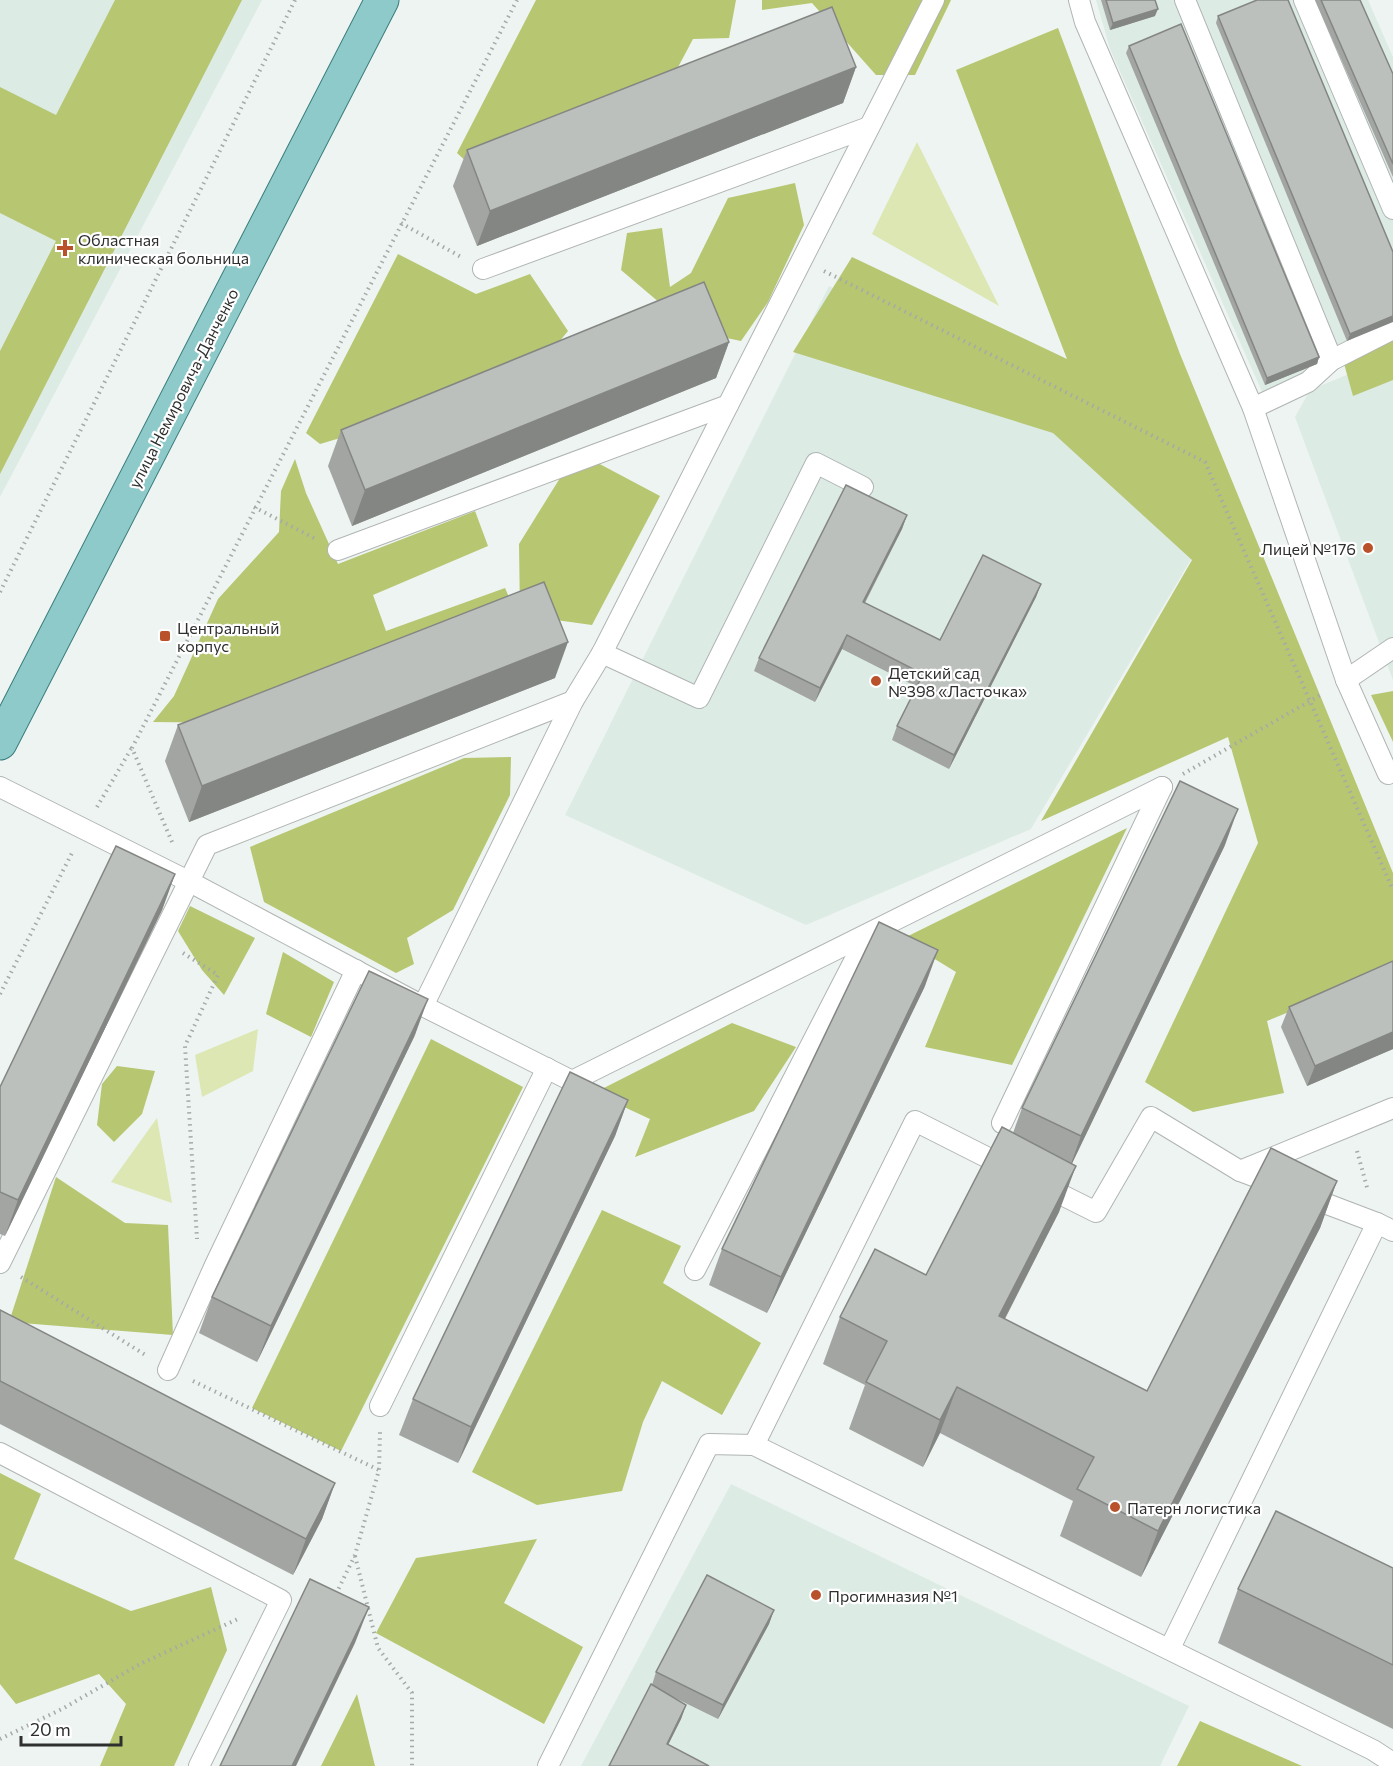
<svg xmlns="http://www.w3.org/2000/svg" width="1393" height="1766" font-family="Commissioner,sans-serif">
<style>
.built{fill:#ddebe5}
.green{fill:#dce7b4}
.forest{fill:#b7c671}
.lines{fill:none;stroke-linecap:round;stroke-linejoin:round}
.lane-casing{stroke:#b0b5b3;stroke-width:22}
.primary-casing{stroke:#3b7d7d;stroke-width:35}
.path{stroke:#a5aaa8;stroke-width:4;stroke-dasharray:1.5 4.5;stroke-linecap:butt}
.lane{stroke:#fff;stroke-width:20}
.primary{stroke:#8ecaca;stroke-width:33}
.wall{fill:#a2a5a2}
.shaded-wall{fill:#848684}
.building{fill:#bcc0bc;stroke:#848684;stroke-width:1.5}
.poi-dot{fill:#b9522b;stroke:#fff;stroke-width:2}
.labels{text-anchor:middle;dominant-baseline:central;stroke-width:4.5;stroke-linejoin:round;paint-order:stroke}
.poi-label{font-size:16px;fill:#2e302f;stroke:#fff;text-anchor:start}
.street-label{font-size:16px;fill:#2e302f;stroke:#fff}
</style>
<rect width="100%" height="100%" fill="#eef4f1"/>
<g class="built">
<path d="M0,0h262l-262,497z"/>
<path d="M1096,0h272l25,57v281l-130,56 -153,-345z"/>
<path d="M829,286l352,178 18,82 -168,283 -225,96 -241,-110z"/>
<path d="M1393,356v324l-98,-263 15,-27z"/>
<path d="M731,1484l458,222 -29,60h-579z"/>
</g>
<g class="green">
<path d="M917,142l82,164 -127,-72z"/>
<path d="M258,1029l-5,42 -51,26 -7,-42z"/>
<path d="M157,1118l15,85 -61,-21z"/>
</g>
<g class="forest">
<path d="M115,0h127l-242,474v-123l56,-110 -56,-28v-126l56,28z"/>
<path d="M536,0h200l-7,38 -36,1 -25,47 -188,88 -23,-21z"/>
<path d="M762,0h189l-36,75h-39l-64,-72 -50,7z"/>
<path d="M1058,28l122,326 213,519v96l-126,52 17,72 -91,19 -48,-30 113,-239 -30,-106 -187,84 151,-261 -139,-127 -260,-81 59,-95 215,102 -111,-289z"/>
<path d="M795,183l9,42 -36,77 -27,39 -48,-10 -72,-61 6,-37 35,-5 8,59 21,-14 37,-75z"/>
<path d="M398,254l78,40 54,-20 38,57 -43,52 -205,61 -14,-11z"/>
<path d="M1393,334v46l-40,16 -10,-36z"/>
<path d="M295,459l11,34 32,71 137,-53 13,35 -115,49 13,36 119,-43 12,27 -276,108 -88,-1 21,-26 44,-97 61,-67 2,-41z"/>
<path d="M594,461l66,35 -68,129 -72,-10 -1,-71 46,-74z"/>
<path d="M1393,691v51l-22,-47z"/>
<path d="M511,757l-1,38 -57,115 -46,28 7,26 -18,9 -132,-71 -14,-55 214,-89z"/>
<path d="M1127,828l-115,237 -87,-18 31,-75 -54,-33z"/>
<path d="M190,906l65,32 -31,57 -22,-25 -24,-39z"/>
<path d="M283,952l51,30 -23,55 -45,-23z"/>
<path d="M732,1023l64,24 -42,64 -119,46 15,-38 -56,-26z"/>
<path d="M431,1039l92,48 -182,364 -89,-43z"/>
<path d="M117,1066l38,5 -13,43 -28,28 -17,-17 5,-41z"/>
<path d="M56,1177l69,46 43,2 5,110 -164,-13z"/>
<path d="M602,1210l79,36 -18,37 98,60 -39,72 -60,-34 -19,41 -21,69 -85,14 -65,-33z"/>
<path d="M0,1473l41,21 -27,65 117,52 80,-24 16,63 -53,116h-74l26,-62 -27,-30 -83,30 -16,-20z"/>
<path d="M537,1539l-33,64 79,44 -39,77 -168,-91 40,-75z"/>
<path d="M357,1694l18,72h-54z"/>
<path d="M1200,1721l102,45h-125z"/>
</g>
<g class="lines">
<g class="lane-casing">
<g id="lane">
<path d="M1079,0l6,22 168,386 93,272 42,94"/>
<path d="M1185,0l147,360"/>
<path d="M1304,0l89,209"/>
<path d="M483,269l386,-142"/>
<path d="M1253,408l55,-26 24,-22 61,-31"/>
<path d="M338,550l390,-145"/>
<path d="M602,653l97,45 117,-235 47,24"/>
<path d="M1346,680l47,-32"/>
<path d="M0,787l190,95 233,124 150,-305 29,-48 332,-653"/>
<path d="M423,1006l149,75 590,-294"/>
<path d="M1002,1123l160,-336"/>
<path d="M1240,1171l153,-63"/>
<path d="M1042,1185l54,27 55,-95 89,54 137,52"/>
<path d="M0,1263l207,-418 366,-144"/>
<path d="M695,1270l172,-334"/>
<path d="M168,1370l47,-105 141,-295"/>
<path d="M380,1406l167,-338"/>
<path d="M754,1445l619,305 20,13"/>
<path d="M0,1453l281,147 -82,166"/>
<path d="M1170,1648l207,-425 16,8"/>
<path d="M548,1766l161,-322 45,1 161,-324 95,48"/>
</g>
</g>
<g class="primary-casing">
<path id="primary" d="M0,743l382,-743"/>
</g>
<g class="path">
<path d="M401,223l60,34"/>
<path d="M824,271l381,191 188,428"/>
<path d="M254,507l62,32"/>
<path d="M0,592l295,-592"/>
<path d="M1183,774l139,-80"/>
<path d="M97,807l34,-58"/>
<path d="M172,842l-40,-94 385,-748"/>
<path d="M183,953l35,22 -33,71 12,193"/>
<path d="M0,994l72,-141"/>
<path d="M1357,1151l11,40"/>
<path d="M21,1277l126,79"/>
<path d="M193,1381l186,89"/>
<path d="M355,1556l23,92 34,45v73"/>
<path d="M336,1594l19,-39 24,-85 1,-38"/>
<path d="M0,1739l64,-31 76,-44 100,-46"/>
</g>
<use href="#lane" class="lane"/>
<use href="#primary" class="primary"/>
</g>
<g class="wall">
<path d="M1101,0h54v16l-45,14z"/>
<path d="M1315,0h45l33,74v103z"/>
<path d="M1218,16l175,236 -46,89 -131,-318z"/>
<path d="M1129,46l190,311 -2,7 -52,21 -139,-332z"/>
<path d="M856,67l-13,36 -366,143 -24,-60 14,-36z"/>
<path d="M729,342l-13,36 -364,148 -24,-60 13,-36z"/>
<path d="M907,515l-5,14 -37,74 75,37 101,-56 -5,13 -87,172 -57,-29 5,-14 20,-39 -75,-38 -27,53 -61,-31 5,-13z"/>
<path d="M555,678l-366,144 -24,-61 13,-36z"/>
<path d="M1225,845l-153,318 -13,49 -54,107 142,72 190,-210 -17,47 -179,349 -81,-41 13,-35 -133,-68 -17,34 -74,-38 16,-44 -42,-21 17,-47 86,-42 87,-142 9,-25z"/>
<path d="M175,874l-13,36 -157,326 -5,-2v-147z"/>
<path d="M1393,961v88l-86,37 -26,-59 8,-20z"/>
<path d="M925,986l-158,327 -58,-28 13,-36z"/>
<path d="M415,1035l-158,327 -58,-29 13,-36z"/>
<path d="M628,1100l-13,36 -157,327 -59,-28 14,-36z"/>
<path d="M0,1310l335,173 -13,36 -29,56 -293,-151z"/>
<path d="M1393,1568v161l-175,-86 20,-54z"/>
<path d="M774,1610l-5,14 -51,95 -53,-26 21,12 -5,14 -13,26 -59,21 43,-81 4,-13z"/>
</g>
<g class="shaded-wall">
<path d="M1158,9l-3,7 -45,14 3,-7z"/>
<path d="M856,67l-13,36 -366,143 13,-35z"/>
<path d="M1393,316v6l-46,19 3,-7z"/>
<path d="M729,342l-13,36 -364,148 13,-36z"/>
<path d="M1319,357l-2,7 -52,21 2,-7z"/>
<path d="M907,515l-5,14 -44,86 5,-13z"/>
<path d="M1041,584l-5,13 -87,172 5,-14z"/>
<path d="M847,635l-5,14 -27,53 5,-14z"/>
<path d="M568,642l-13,36 -366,144 13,-36z"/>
<path d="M1238,809l-13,36 -157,327 13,-36z"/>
<path d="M175,874l-13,36 -157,326 13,-36z"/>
<path d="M938,950l-13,36 -158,327 14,-36z"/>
<path d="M428,999l-13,36 -158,327 14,-36z"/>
<path d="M1393,1032v17l-86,37 8,-20z"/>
<path d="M628,1100l-13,36 -157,327 13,-36z"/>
<path d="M1076,1166l-17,46 -77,151 17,-47z"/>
<path d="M1337,1181l-17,47 -179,349 17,-46z"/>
<path d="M957,1387l-17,46 -17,34 17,-47z"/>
<path d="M335,1483l-13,36 -29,56 13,-36z"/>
<path d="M369,1607l-14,36 -59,123h-4z"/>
<path d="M774,1610l-5,14 -51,95 5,-14z"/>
<path d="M686,1705l-5,14 -19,38 5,-13z"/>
</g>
<g class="building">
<path d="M1106,0h49l3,9 -45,14z"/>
<path d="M1257,0h31l105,252v64l-43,18 -132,-318z"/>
<path d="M1321,0h39l33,74v90z"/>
<path d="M832,7l24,60 -366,144 -23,-61z"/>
<path d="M1181,24l138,333 -52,21 -138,-332z"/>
<path d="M704,282l25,60 -364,148 -24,-60z"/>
<path d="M846,485l61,30 -44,87 77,38 43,-85 58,29 -87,171 -57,-29 26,-52 -76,-39 -27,53 -61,-30z"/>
<path d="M544,582l24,60 -366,144 -24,-61z"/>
<path d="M1180,781l58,28 -157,327 -59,-28z"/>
<path d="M116,846l59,28 -157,326 -18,-8v-105z"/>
<path d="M879,922l59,28 -157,327 -59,-28z"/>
<path d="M1393,961v71l-78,34 -26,-59z"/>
<path d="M369,971l59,28 -157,327 -59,-29z"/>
<path d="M570,1072l58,28 -157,327 -58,-28z"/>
<path d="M1002,1127l74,39 -77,150 148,75 124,-243 66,33 -179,350 -81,-42 17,-32 -137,-70 -17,33 -74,-38 21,-41 -47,-24 35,-68 51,26z"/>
<path d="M0,1310l335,173 -29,56 -306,-158z"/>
<path d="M1276,1511l117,57v97l-155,-76z"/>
<path d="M707,1575l67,35 -51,95 -67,-33z"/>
<path d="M310,1579l59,28 -77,159h-72z"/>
<path d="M651,1684l35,21 -19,39 42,22h-100z"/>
</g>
<g class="poi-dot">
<path d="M62 239h6v6h6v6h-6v6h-6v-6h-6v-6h6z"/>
<circle cx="1368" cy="548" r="6"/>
<rect x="159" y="630" width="12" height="12" rx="3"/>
<circle cx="876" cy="681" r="6"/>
<circle cx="1115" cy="1507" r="6"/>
<circle cx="816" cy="1595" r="6"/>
</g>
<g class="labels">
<g class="poi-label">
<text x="78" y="239">Областная<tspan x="78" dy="18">клиническая больница</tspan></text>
<text x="1356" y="548" text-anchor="end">Лицей №176</text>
<text x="177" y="627">Центральный<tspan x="177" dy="18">корпус</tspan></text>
<text x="888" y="672">Детский сад<tspan x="888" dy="18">№398 «Ласточка»</tspan></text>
<text x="1127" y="1507">Патерн логистика</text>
<text x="828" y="1595">Прогимназия №1</text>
</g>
<g class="street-label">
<text transform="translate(183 388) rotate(-63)">улица Немировича-Данченко</text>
</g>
</g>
<path d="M21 1736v9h100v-9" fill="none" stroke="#2e302f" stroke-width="3"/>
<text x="30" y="1736" font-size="18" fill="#2e302f" stroke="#ffffff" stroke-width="4.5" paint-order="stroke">20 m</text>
</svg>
